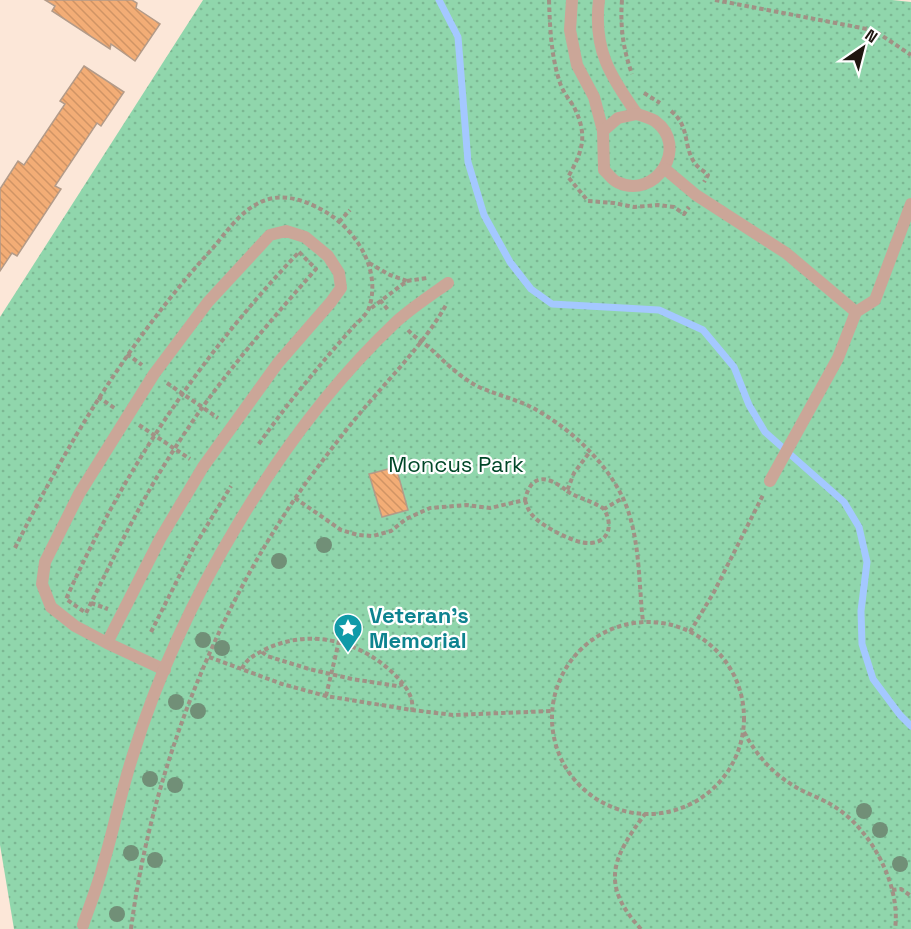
<svg xmlns="http://www.w3.org/2000/svg" width="911" height="929" font-family="'Space Grotesk',sans-serif">
<style>
.green{fill:url(#green-dots)}
.lines{fill:none;stroke-linecap:round;stroke-linejoin:round}
.stream{stroke:#a4c8ff;stroke-width:7}
.building{fill:url(#building-back-hatch);stroke:#b39b89;stroke-width:1.5}
.path{stroke:#a19185;stroke-width:4;stroke-dasharray:4.5 3;stroke-linecap:butt}
.service{stroke:#cba698;stroke-width:12}
.tree{fill:#718f77}
.labels{text-anchor:middle;dominant-baseline:central;stroke-width:4.5;stroke-linejoin:round;paint-order:stroke}
.park-label{font-size:22px;fill:#004728;stroke:#fff}
.culture-label{font-size:22px;font-weight:bold;fill:#0d838f;stroke:#fff;text-anchor:start}
</style>
<defs>
<pattern id="green-dots" width="8" height="8" patternUnits="userSpaceOnUse" patternTransform="scale(1.5)"><rect width="8" height="8" fill="#90d6ac"/><path d="M2 2h.1M6 6h.1" fill="none" stroke="#7cb793" stroke-width="1.8" stroke-linecap="round"/></pattern>
<pattern id="building-back-hatch" width="6" height="6" patternUnits="userSpaceOnUse" patternTransform="scale(1.5)"><rect width="6" height="6" fill="#f3ad76"/><path d="M-1 5l2 2M0 0l6 6M5-1l2 2" fill="none" stroke="#d09465"/></pattern>
</defs>
<rect width="100%" height="100%" fill="#fce7d8"/>
<path class="green" d="M203,0h689l19,2v927h-897l-14,-84v-528z"/>
<g class="lines">
<path class="stream" d="M439,0l19,37 10,125 16,53 26,47 21,27 21,15 107,6 44,20 31,37 15,38 16,27 79,70 15,25 8,35 -6,49 1,33 11,35 27,36 11,11"/>
</g>
<g class="building">
<path d="M45,0h87l5,3 -1,5 24,16 -25,37 -24,-17 -1,5 -58,-38 3,-5z"/>
<path d="M84,66l40,26 -23,34 -4,-3 -42,63 6,3 -44,67 -5,-3 -12,18v-82l18,-28 6,4 41,-61 -5,-3z"/>
<path d="M396,467l12,43 -26,7 -13,-43z"/>
</g>
<g class="lines">
<g class="path">
<path d="M549,0c1,28 2,56 11,83 3,9 9,16 14,24 14,28 9,44 -6,70l20,24 26,2 20,4 24,-2 16,2 10,7 5,-7"/>
<path d="M622,0c-2,26 1,49 10,74"/>
<path d="M715,0l152,29 11,4 33,22"/>
<path d="M644,93l16,10"/>
<path d="M671,111c19,15 12,34 23,51 3,5 10,9 14,13l-4,7"/>
<path d="M339,222l11,-12"/>
<path d="M299,252l17,17c-50,57 -100,114 -141,179 -34,52 -61,109 -89,165l-20,-14c58,-129 135,-244 233,-347z"/>
<path d="M369,263l21,12 17,6 -37,28"/>
<path d="M407,281l20,-3"/>
<path d="M380,300l8,10"/>
<path d="M408,330c7,8 17,13 25,21 14,13 28,27 46,36 16,7 32,11 48,18 43,21 90,65 103,112 10,34 9,70 13,105"/>
<path d="M127,354l15,11"/>
<path d="M167,383l51,35"/>
<path d="M98,397l18,12"/>
<path d="M139,425l51,34"/>
<path d="M567,491c12,8 24,9 37,18"/>
<path d="M295,498l46,32 17,5 15,1 18,-5 15,-12 24,-11 36,-3 24,3 35,-8c6,-28 24,-24 42,-9l7,-18 15,-20"/>
<path d="M525,500c2,7 4,12 9,17 10,10 41,27 56,26 20,-1 23,-19 14,-34l19,-11"/>
<path d="M15,548c54,-108 116,-210 197,-299 13,-15 27,-36 45,-45 24,-14 51,-3 72,10 30,20 52,58 40,94 -2,6 -9,12 -14,17 -16,18 -32,36 -47,55 -18,21 -34,43 -50,65"/>
<path d="M91,603l17,6"/>
<circle cx="648" cy="718" r="96"/>
<path d="M151,632l43,-85 37,-61"/>
<path d="M690,632l24,-40 49,-97"/>
<path d="M262,652l5,4 42,13 43,10 45,7 6,-2"/>
<path d="M209,657l73,27 44,12 86,14 41,5 99,-4"/>
<path d="M242,669c4,-10 14,-15 24,-20 46,-22 98,-7 132,29 8,9 16,19 14,32"/>
<path d="M326,696l13,-55"/>
<path d="M744,732c14,26 31,44 57,58 12,6 26,11 37,19 35,24 63,78 57,120"/>
<path d="M892,890l9,-1 10,7"/>
<path d="M131,929c20,-156 85,-321 177,-449 21,-28 42,-56 65,-82 26,-30 53,-58 73,-93"/>
<path d="M641,929c-41,-44 -29,-71 4,-115"/>
</g>
<g class="service">
<path d="M572,0l-2,30 7,35 17,32 9,34"/>
<path d="M599,0c-6,49 11,76 38,114"/>
<path d="M637,114c6,2 13,4 18,7 35,25 1,80 -38,61 -5,-2 -9,-9 -13,-12l-1,-39 15,-13z"/>
<path d="M665,169l31,26 90,58 70,59"/>
<path d="M770,481l68,-123 18,-46 19,-12 36,-96"/>
<path d="M107,643l53,-104 43,-72 75,-104 53,-61 10,-14 -2,-15 -11,-17 -23,-19 -19,-6 -16,4 -62,67 -54,72 -75,120 -34,68 -3,22 9,23 24,19 32,17 58,27"/>
<path d="M83,925c7,-20 15,-40 20,-60 11,-36 18,-74 30,-110 47,-152 148,-325 264,-434 16,-14 34,-26 51,-38"/>
</g>
</g>
<g class="tree">
<circle cx="324" cy="545" r="8"/>
<circle cx="279" cy="561" r="8"/>
<circle cx="203" cy="640" r="8"/>
<circle cx="222" cy="648" r="8"/>
<circle cx="176" cy="702" r="8"/>
<circle cx="198" cy="711" r="8"/>
<circle cx="150" cy="779" r="8"/>
<circle cx="175" cy="785" r="8"/>
<circle cx="864" cy="811" r="8"/>
<circle cx="880" cy="830" r="8"/>
<circle cx="131" cy="853" r="8"/>
<circle cx="155" cy="860" r="8"/>
<circle cx="900" cy="864" r="8"/>
<circle cx="117" cy="914" r="8"/>
</g>
<defs>
<g id="sight-pin" transform="scale(1.5)"><path d="M0 17L-7.5 6A9.5 9.5 0 1 1 7.5 6Z" fill="#0f9aa8" stroke="#fff"/><path d="M0-6L1.8-2.2L6-1.7L2.9 1.2L3.7 5.4L0 3.3L-3.7 5.4L-2.9 1.2L-6-1.7L-1.8-2.2Z" fill="#fff"/></g>
</defs>
<g fill-rule="evenodd">
<use href="#sight-pin" x="348" y="628"/>
</g>
<g class="labels">
<g class="park-label">
<text x="456" y="464">Moncus Park</text>
</g>
<g class="culture-label">
<text x="369" y="615">Veteran's<tspan x="369" dy="25">Memorial</tspan></text>
</g>
</g>
<g transform="translate(863 48) rotate(35)" stroke="#ffffff" stroke-width="4.5" paint-order="stroke">
<path d="M0-4.5L10 22L0 15L-10 22Z" fill="#1f1610"/>
<text y="-9" font-size="16" font-weight="bold" text-anchor="middle" fill="#1f1610">N</text>
</g>
</svg>
